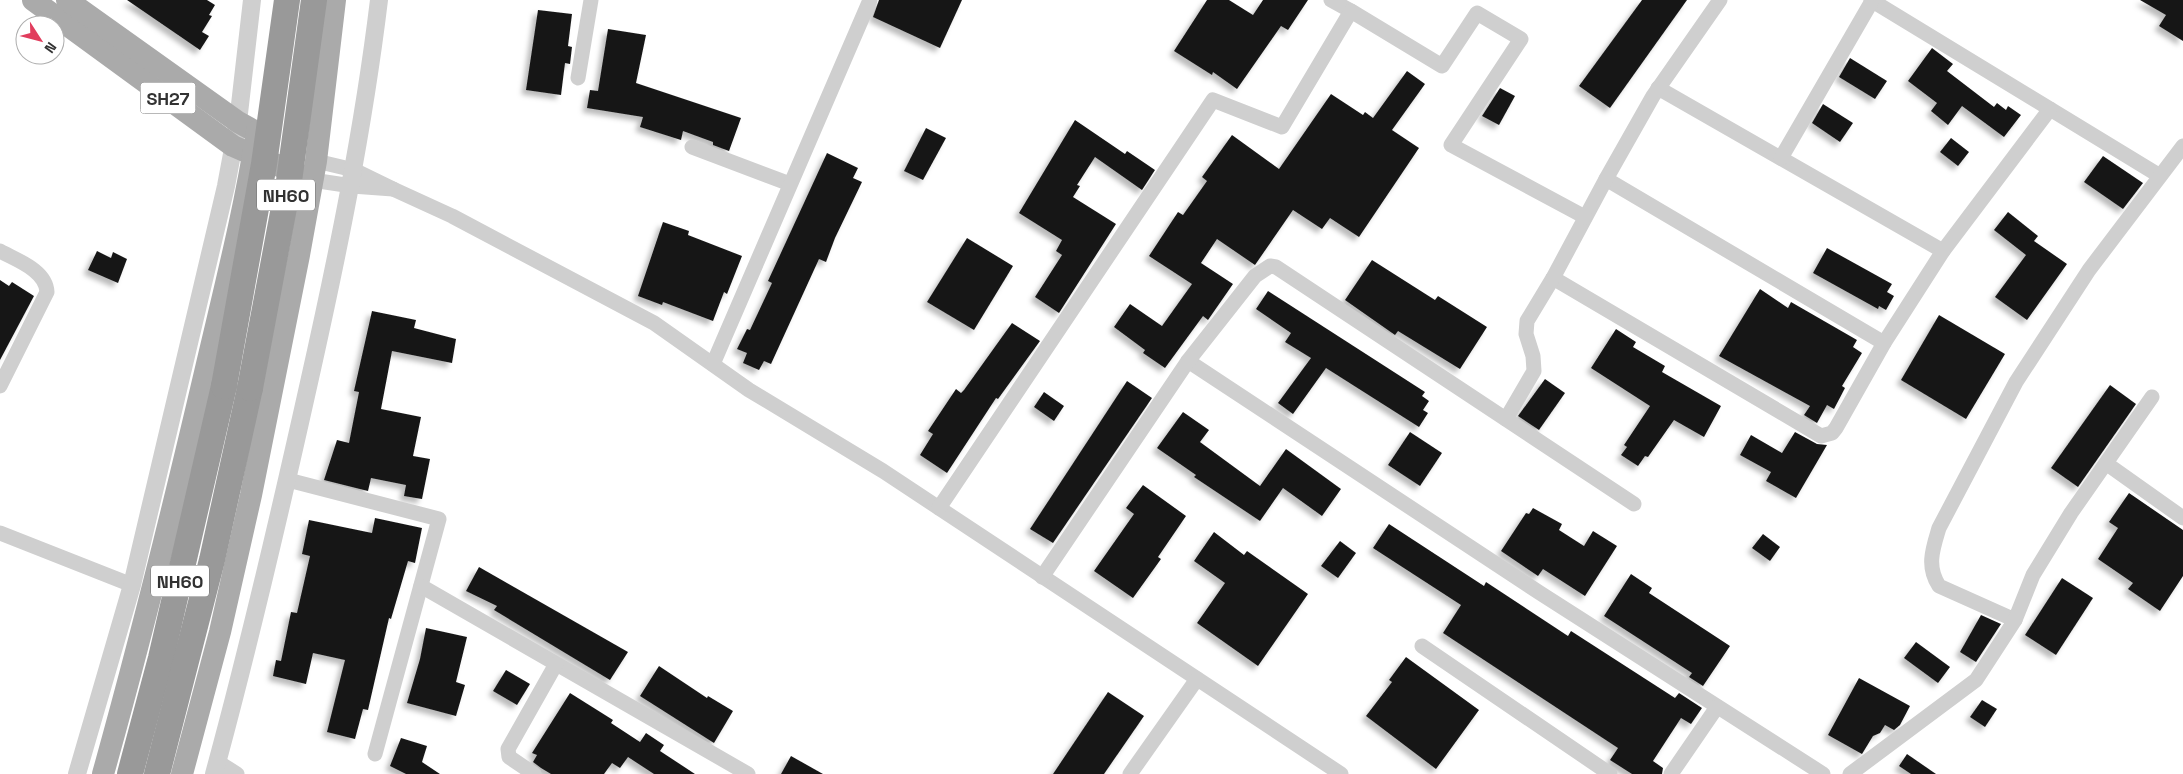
<svg xmlns="http://www.w3.org/2000/svg" width="2183" height="774" font-family="'Space Grotesk',sans-serif">
<style>
.building{fill:#191919;filter:url(#shadow)}
.lines{fill:none;stroke-linecap:round;stroke-linejoin:round}
.minor{stroke:#cfcfcf;stroke-width:15}
.tertiary{stroke:#cfcfcf;stroke-width:18}
.primary{stroke:#aaa;stroke-width:22}
.motorway{stroke:#999;stroke-width:26}
.motorway-bridge{stroke:#999;stroke-width:26}
.labels{text-anchor:middle;dominant-baseline:central;stroke-width:5;stroke-linejoin:round;paint-order:stroke}
.shield{fill:#fff;stroke:#707070;stroke-width:1}
.shield-label{font-size:18px;font-weight:bold;fill:#323232}
</style>
<defs>
<filter id="shadow"><feDropShadow dx="-4.5" dy="4.5" stdDeviation="2.5" flood-color="#0004"/></filter>
</defs>
<rect width="100%" height="100%" fill="#fff"/>
<g class="building">
<path d="M127,0h80l8,5 -6,10 3,1 -10,16 7,4 -9,14z"/>
<path d="M879,0h83l-22,48 -67,-31z"/>
<path d="M1207,0h22l24,15 10,-15h45l-20,30 -7,-4 -44,63 -24,-17 -1,3 -38,-24z"/>
<path d="M1642,0h45l-77,108 -31,-22z"/>
<path d="M2140,0h43v41l-24,-15 7,-11z"/>
<path d="M538,10l34,4 -4,32 4,1 -2,17 -5,-1 -4,32 -35,-5z"/>
<path d="M608,29l38,6 -10,48 105,35 -12,33 -16,-6v-3l-30,-11 -2,9 -41,-13 3,-10 -56,-9 3,-18 8,1z"/>
<path d="M1932,48l21,16 -6,7 47,36 3,-4 9,7 2,-4 13,9 -17,22 -42,-31 -14,19 -17,-14 6,-8 -29,-22z"/>
<path d="M1850,58l37,23 -12,18 -36,-22z"/>
<path d="M1407,71l18,13 -33,46 27,18 -60,89 -29,-19 -8,11 -29,-19 -38,55 -38,-26 -16,24 32,21 -25,36 -5,-4 -38,52 -22,-15 2,-3 -31,-23 16,-23 32,22 30,-42 -43,-28 29,-44 5,3 24,-34 -5,-4 30,-42 47,34 52,-75 32,21 2,-3 8,6z"/>
<path d="M1500,88l15,8 -16,29 -17,-9z"/>
<path d="M1823,104l30,19 -13,19 -28,-19z"/>
<path d="M1075,120l50,34 2,-3 28,19 -13,20 -47,-33 -18,28 3,1 -7,11 43,27 -57,89 -24,-16 27,-42 -6,-4 6,-11 -43,-27z"/>
<path d="M926,128l20,10 -23,42 -19,-9z"/>
<path d="M1951,138l18,14 -11,14 -18,-14z"/>
<path d="M827,153l31,15 -5,10 9,4 -27,56 -9,24 -7,-3 -48,105 -7,-3 -5,9 -16,-7 4,-10 -10,-4 10,-20 3,1 22,-47 -4,-2z"/>
<path d="M2103,156l40,27 -20,26 -39,-27z"/>
<path d="M2008,212l30,24 -4,5 33,23 -40,56 -32,-23 31,-42 -32,-25z"/>
<path d="M663,222l26,9 -1,4 54,21 -15,38 -3,-2 -11,29 -50,-19 -1,3 -24,-9z"/>
<path d="M967,238l46,28 -39,64 -47,-28z"/>
<path d="M1827,248l65,36 -5,8 7,4 -8,14 -7,-4 -1,3 -65,-36z"/>
<path d="M97,251l14,7 2,-6 14,7 -9,24 -30,-13z"/>
<path d="M1372,260l63,40 3,-4 49,31 -27,42 -62,-38 -3,4 -50,-35z"/>
<path d="M0,280l9,6 3,-4 22,14 -34,64z"/>
<path d="M1760,289l28,19 3,-6 66,38 -4,7 9,6 -20,33 3,2 -11,21 -7,-4 -10,18 -13,-8 6,-9 -91,-50z"/>
<path d="M1268,291l157,101 -3,4 7,5 -6,9 5,3 -9,14 -93,-59 -33,46 -15,-11 33,-45 -26,-16 6,-9 -35,-24z"/>
<path d="M372,311l44,9 -2,8 42,11 -4,24 -60,-12 -11,58 40,8 -8,39 17,3 -8,40 -18,-3 2,-11 -35,-7 -3,13 -44,-11 13,-40 12,3 10,-51 -5,-1z"/>
<path d="M1939,315l66,39 -39,65 -65,-39z"/>
<path d="M1012,323l28,18 -42,58 -2,-1 -49,75 -27,-18 13,-21 -5,-3 28,-42 5,4 3,-3z"/>
<path d="M1616,329l20,13 -3,5 32,19 -3,6 59,34 -17,31 -30,-17 -26,37 -3,-1 -7,10 -17,-11 6,-8 -3,-2 26,-39 -59,-38z"/>
<path d="M1545,379l20,14 -26,37 -21,-14z"/>
<path d="M1127,381l25,17 -99,145 -23,-14z"/>
<path d="M2110,385l26,19 -58,83 -27,-19z"/>
<path d="M1044,392l20,14 -10,15 -20,-14z"/>
<path d="M1183,412l26,18 -9,12 60,44 26,-37 55,40 -19,27 -39,-28 -23,33 -66,-44 2,-2 -39,-27z"/>
<path d="M1410,432l32,21 -22,33 -32,-21z"/>
<path d="M1795,432l22,12 10,1 -31,53 -30,-17 5,-9 -31,-17 11,-20 31,18z"/>
<path d="M1143,485l43,31 -28,41 3,2 -28,39 -39,-27 40,-57 -8,-6z"/>
<path d="M2129,493l54,37v46l-23,35 -32,-22 5,-6 -35,-24 20,-31 -9,-6z"/>
<path d="M1533,508l29,16 -3,6 25,16 9,-15 24,15 -32,50 -42,-27 -5,7 -37,-25 25,-38 3,1z"/>
<path d="M375,518l47,10 -7,35 -7,-2 -17,58 -2,-1 -21,92 -5,-1 -8,30 -28,-7 18,-72 -32,-7 -7,31 -33,-8 3,-16 5,1 10,-49 6,1 13,-57 -8,-2 7,-34 63,13z"/>
<path d="M1389,524l95,62 2,-4 82,54 3,-5 104,67 4,-5 23,15 -11,16 -10,-6 -28,43 10,7 -1,6h-30l-22,-14 8,-12 -175,-115 18,-28 -88,-57z"/>
<path d="M1214,532l30,23 3,-4 61,43 -50,72 -61,-43 28,-40 -31,-22z"/>
<path d="M1763,534l17,13 -10,14 -18,-13z"/>
<path d="M1340,541l16,12 -18,25 -17,-12z"/>
<path d="M479,567l149,85 -18,28 -116,-70 3,-4 -31,-15z"/>
<path d="M1631,574l21,14 -3,5 81,53 -27,40 -14,-9 3,-4 -88,-57z"/>
<path d="M2062,578l31,20 -37,57 -31,-20z"/>
<path d="M1981,615l20,9 -25,38 -16,-10z"/>
<path d="M426,628l41,9 -11,45 9,3 -9,31 -49,-13 13,-44z"/>
<path d="M1916,642l34,25 -12,16 -34,-25z"/>
<path d="M1406,657l73,53 -43,59 -70,-53 26,-34 -3,-2z"/>
<path d="M659,666l48,32 1,-2 25,15 -19,32 -74,-47z"/>
<path d="M506,670l24,14 -13,21 -24,-14z"/>
<path d="M1859,678l51,28 -10,19 -6,5 -9,-5 -5,8 -7,3 -11,18 -34,-19z"/>
<path d="M1108,692l36,24 -40,58h-51z"/>
<path d="M570,693l43,27 -2,3 29,19 6,-9 18,12 -4,6 35,23h-41l-26,-17 -8,11 -8,-5 -8,11h-53l-10,-6 -8,-6 4,-7 -5,-2z"/>
<path d="M1982,700l15,9 -12,18 -15,-10z"/>
<path d="M401,738l26,8 -5,16 18,12h-34l-16,-8z"/>
<path d="M1907,754l29,20h-25l-12,-8z"/>
<path d="M791,756l32,18h-42z"/>
</g>
<g class="lines">
<g class="minor">
<path d="M1331,0l20,11"/>
<path d="M1871,0l289,176"/>
<path d="M578,78l13,-78"/>
<path d="M1658,88l285,163 107,-142"/>
<path d="M692,147l98,37"/>
<path d="M1781,158l91,-157"/>
<path d="M1606,179l278,164"/>
<path d="M312,180l40,6 41,3 -39,-19 -38,-9"/>
<path d="M393,189l59,27 202,107 95,67 134,81 458,303"/>
<path d="M0,251c16,9 46,19 47,41l-47,94"/>
<path d="M1553,278l268,158 11,-3 4,-5 48,-85 59,-92"/>
<path d="M1188,361l352,232 283,181"/>
<path d="M713,364l157,-364"/>
<path d="M1506,419l28,-48 -1,-15 -7,-22 1,-13 26,-43 53,-99 47,-83 67,-96"/>
<path d="M2107,464l76,54"/>
<path d="M288,480l151,39 -64,235"/>
<path d="M939,508l274,-408 69,27 69,-116 91,55 35,-53 44,26 -70,106 134,72"/>
<path d="M0,533l132,52"/>
<path d="M1042,577l146,-216 67,-85 15,-10 6,1 358,237"/>
<path d="M421,586l327,188"/>
<path d="M2015,620l-76,-34c-13,-20 -6,-38 0,-58l77,-146 73,-112 94,-124"/>
<path d="M1422,646l188,128"/>
<path d="M218,762l19,12"/>
<path d="M534,774l-25,-17 -1,-8 48,-85"/>
<path d="M1130,774l67,-95"/>
<path d="M1671,774l46,-67"/>
<path d="M1850,774l126,-94 39,-60 18,-45 38,-62 81,-116"/>
</g>
<g class="tertiary">
<path d="M77,774l55,-189 94,-399 12,-64 14,-122"/>
<path d="M214,774c35,-128 65,-257 94,-387 29,-129 55,-255 71,-387"/>
</g>
<g class="primary">
<path d="M33,0l200,146 74,32"/>
<path d="M67,0l171,122 31,17"/>
<path d="M103,774c38,-136 72,-273 104,-410 18,-77 38,-155 50,-233"/>
<path d="M182,774l38,-142 31,-137 48,-240 17,-94 19,-161"/>
</g>
<g class="motorway">
<path d="M130,774l31,-116 63,-272"/>
<path d="M157,774l55,-214 38,-172"/>
</g>
<g class="motorway-bridge">
<path d="M224,386l40,-222 23,-164"/>
<path d="M250,388l39,-207 25,-181"/>
</g>
</g>
<g class="labels">
<g class="shield">
<rect x="140.5" y="82.5" width="55" height="31" rx="4"/>
<rect x="257" y="179.5" width="58" height="31" rx="4"/>
<rect x="151" y="565.5" width="58" height="31" rx="4"/>
</g>
<g class="shield-label">
<text x="168" y="98">SH27</text>
<text x="286" y="195">NH60</text>
<text x="180" y="581">NH60</text>
</g>
</g>
<g transform="translate(40 40) rotate(126)"><circle r="24" fill="#ffffff" stroke="#adadad"/>
<path d="M0-4L9 19L0 12L-9 19Z" fill="#e13d5d"/>
<text y="-8" font-size="14" font-weight="bold" text-anchor="middle" fill="#323232">N</text>
</g>
</svg>
